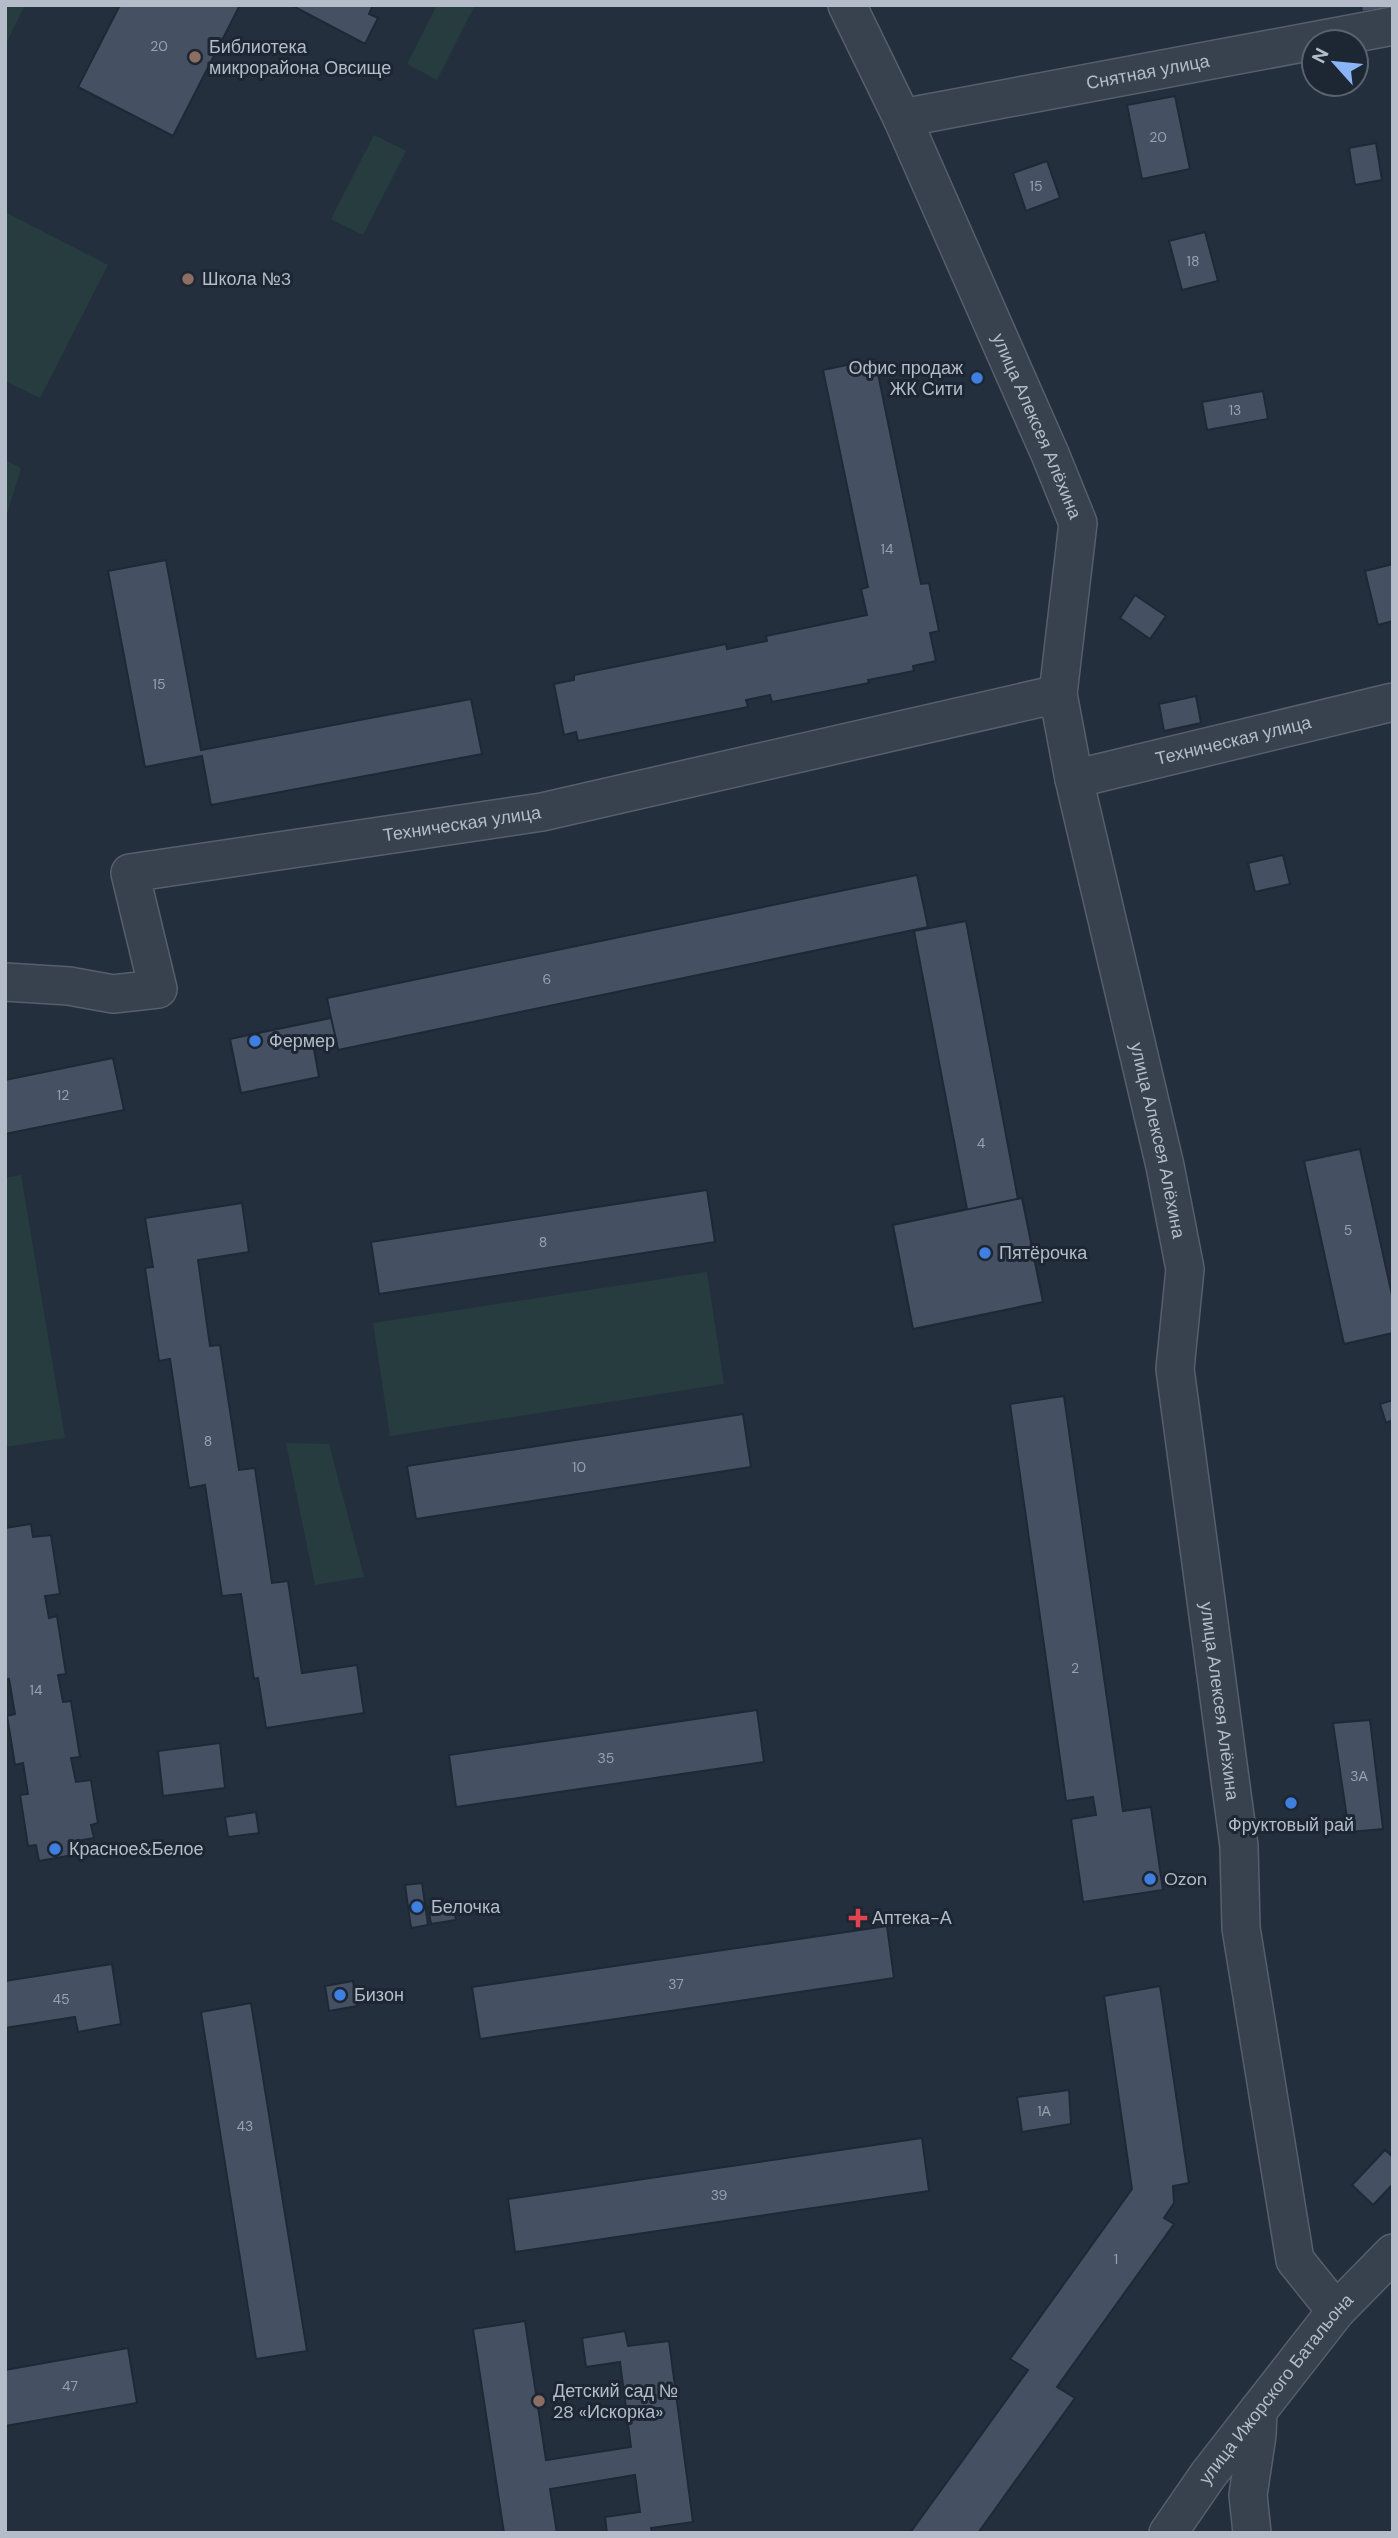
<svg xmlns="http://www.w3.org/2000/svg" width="1398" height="2538" font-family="'DM Sans',sans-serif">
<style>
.green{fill:#263c3f}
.building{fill:#455162;stroke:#1f2835;stroke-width:2}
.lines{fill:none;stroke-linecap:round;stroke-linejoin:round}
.minor-casing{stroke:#565f6c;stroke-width:40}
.minor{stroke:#38414e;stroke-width:37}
.education-dot{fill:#8d6e63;stroke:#1d2633;stroke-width:2.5}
.shop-dot{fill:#3f7fe0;stroke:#1d2633;stroke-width:2.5}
.health-dot{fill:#e0444e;stroke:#1d2633;stroke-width:2.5}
.labels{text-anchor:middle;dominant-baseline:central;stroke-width:6;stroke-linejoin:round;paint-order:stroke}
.number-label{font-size:14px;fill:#98a1af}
.poi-label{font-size:18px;fill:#b4bcc9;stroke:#1d2633;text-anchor:start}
.street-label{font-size:18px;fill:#b4bcc9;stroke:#1d2633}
</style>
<rect width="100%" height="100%" fill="#242f3e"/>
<g class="green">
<path d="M5,5h20l-20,41z"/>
<path d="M437,5h38l-38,75 -30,-16z"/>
<path d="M374,135l32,16 -43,84 -32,-16z"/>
<path d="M5,212l103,53 -68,133 -35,-17z"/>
<path d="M5,460l16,8 -16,53z"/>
<path d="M21,1175l44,263 -60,9v-269z"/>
<path d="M707,1272l17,112 -334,52 -17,-113z"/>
<path d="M286,1443l43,1 35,133 -49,8z"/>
</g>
<g class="building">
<path d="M120,5h120l-67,131 -95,-49z"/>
<path d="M291,5h82l-4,9 9,4 -13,26z"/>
<path d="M1361,5h28v3l-27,4z"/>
<path d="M1175,96l15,73 -48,10 -15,-74z"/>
<path d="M1376,143l6,37 -27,5 -6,-37z"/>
<path d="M1047,161l13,37 -34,13 -13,-38z"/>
<path d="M1205,232l13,49 -36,9 -13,-49z"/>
<path d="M875,359l46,225 8,-1 10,48 -9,2 6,28 -23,5 1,5 -46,9 1,3 -97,19 -2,-7 -24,5 2,7 -170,34 -2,-9 -12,3 -10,-51 20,-4v-5l152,-31 1,5 40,-8 -1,-5 101,-21 -6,-26 7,-2 -45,-217z"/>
<path d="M1263,391l5,28 -61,11 -5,-28z"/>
<path d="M166,560l35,190 270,-51 11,55 -271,51 -9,-49 -57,11 -37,-196z"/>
<path d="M1393,564v57l-15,4 -13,-54z"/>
<path d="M1135,595l31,21 -16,23 -30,-21z"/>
<path d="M1196,696l5,27 -37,8 -5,-27z"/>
<path d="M1283,855l7,29 -35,8 -7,-29z"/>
<path d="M917,875l11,52 -590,123 -2,-11 -23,5 6,33 -78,16 -11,-54 101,-21 -4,-20z"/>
<path d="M966,921l52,278 4,-1 21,104 -130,27 -20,-104 74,-16 -53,-278z"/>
<path d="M331,1018l5,21 -23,5 6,33 -78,16 -11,-54z"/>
<path d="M113,1058l11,52 -119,24v-54z"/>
<path d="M1360,1149l33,151v33l-49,11 -40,-183z"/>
<path d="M707,1190l8,52 -336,52 -8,-52z"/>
<path d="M1022,1198l21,104 -130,27 -20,-104z"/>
<path d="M242,1203l7,49 -51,8 12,86 10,-1 19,125 16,-2 17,115 16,-2 14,92 55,-8 7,48 -98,15 -8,-50 -4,1 -13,-85 -19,2 -17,-111 -16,3 -19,-129 -11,2 -14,-93 8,-1 -8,-49z"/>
<path d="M1064,1396l59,415 28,-4 12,83 -80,12 -12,-83 25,-4 -3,-18 -27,4 -56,-397z"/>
<path d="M1393,1400v28l-3,-7 -4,2 -6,-19z"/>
<path d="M743,1414l8,53 -335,52 -9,-53z"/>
<path d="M31,1524l2,13 18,-2 9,59 -15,2 4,22 8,-2 9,58 -8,1 5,27 8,-1 9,56 -9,1 5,24 15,-2 7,43 -7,2 3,13 -12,2 2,13 -45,8 -3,-16 -8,1 -8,-51 8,-1 -5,-31 -8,2 -8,-49 8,-2 -6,-35 -4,1v-152z"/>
<path d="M757,1710l7,52 -308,45 -7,-52z"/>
<path d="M1370,1720l13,109 -34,3 -16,-109z"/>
<path d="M220,1743l5,45 -62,8 -5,-45z"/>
<path d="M256,1812l3,21 -31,4 -3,-20z"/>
<path d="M422,1883l6,42 -17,3 -6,-43z"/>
<path d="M453,1903l3,17 -25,4 -3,-17z"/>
<path d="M887,1926l7,52 -414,61 -8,-52z"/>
<path d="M112,1964l9,60 -43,8 -3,-15 -70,11v-47z"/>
<path d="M353,1981l4,25 -28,5 -4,-25z"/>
<path d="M1160,1986l29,197 -16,3 1,17 -10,15 10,6 -117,163 18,11 -97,135h-68l118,-163 -18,-11 122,-170 -28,-193z"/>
<path d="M251,2003l56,348 -51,8 -55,-347z"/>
<path d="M1069,2090l2,34 -49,8 -5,-35z"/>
<path d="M922,2138l7,53 -414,61 -7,-53z"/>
<path d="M1385,2150l8,7v27l-20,21 -21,-20z"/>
<path d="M525,2321l21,139 85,-13 -11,-85 -34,5 -4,-29 43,-7 3,15 41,-5 24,181 -42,6 1,5h-45l-2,-16 35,-5 -5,-37 -85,14 7,44h-53l-31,-204z"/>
<path d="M128,2348l9,55 -132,23v-56z"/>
</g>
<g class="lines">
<g class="minor-casing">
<g id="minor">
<path id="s1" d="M847,5l55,113 148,336 28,69 -20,171 16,85 91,387 20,103 -10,100 64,477 2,82 54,332 41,51"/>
<path id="s2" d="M902,118l491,-92"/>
<path id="s3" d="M1074,779l319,-77"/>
<path id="s4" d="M5,982l64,4 44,8 45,-5 -28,-116 412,-61 516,-118"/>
<path id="s5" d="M1168,2533l40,-58 128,-164 57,-58"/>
<path d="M1252,2533l-4,-38 9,-60 1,-24"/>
</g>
</g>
<use href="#minor" class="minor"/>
</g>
<g class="education-dot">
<circle cx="195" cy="57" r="7"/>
<circle cx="188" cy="279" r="7"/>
<circle cx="539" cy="2401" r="7"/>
</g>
<g class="shop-dot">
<circle cx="977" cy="378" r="7"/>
<circle cx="255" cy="1041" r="7"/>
<circle cx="985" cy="1253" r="7"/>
<circle cx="1291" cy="1803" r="7"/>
<circle cx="55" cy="1849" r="7"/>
<circle cx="1150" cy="1879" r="7"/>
<circle cx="417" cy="1907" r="7"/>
<circle cx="340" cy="1995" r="7"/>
</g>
<path class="health-dot" d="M854.5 1907.5h7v7h7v7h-7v7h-7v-7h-7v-7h7z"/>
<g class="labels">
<g class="number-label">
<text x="159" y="46">20</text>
<text x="1158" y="137">20</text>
<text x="1036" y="186">15</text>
<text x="1193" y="261">18</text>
<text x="1235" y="410">13</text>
<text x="887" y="549">14</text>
<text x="159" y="684">15</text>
<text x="547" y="979">6</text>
<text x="63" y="1095">12</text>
<text x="981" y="1143">4</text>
<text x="1348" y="1230">5</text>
<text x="543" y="1242">8</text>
<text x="208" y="1441">8</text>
<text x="579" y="1467">10</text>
<text x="1075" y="1668">2</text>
<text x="36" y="1690">14</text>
<text x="606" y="1758">35</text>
<text x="1359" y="1776">3А</text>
<text x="676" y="1984">37</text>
<text x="61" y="1999">45</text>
<text x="1044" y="2111">1А</text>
<text x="245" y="2126">43</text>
<text x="719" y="2195">39</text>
<text x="1116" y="2259">1</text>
<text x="70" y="2386">47</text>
</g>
<g class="poi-label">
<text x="209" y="47">Библиотека<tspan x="209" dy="21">микрорайона Овсище</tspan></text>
<text x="202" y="279">Школа №3</text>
<text x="963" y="368" text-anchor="end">Офис продаж<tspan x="963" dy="21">ЖК Сити</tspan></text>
<text x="269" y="1041">Фермер</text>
<text x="999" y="1253">Пятёрочка</text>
<text x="1291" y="1825" text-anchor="middle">Фруктовый рай</text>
<text x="69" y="1849">Красное&amp;Белое</text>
<text x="1164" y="1879">Ozon</text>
<text x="431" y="1907">Белочка</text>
<text x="872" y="1918">Аптека-А</text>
<text x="354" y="1995">Бизон</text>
<text x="553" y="2391">Детский сад №<tspan x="553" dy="21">28 «Искорка»</tspan></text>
</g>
<g class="street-label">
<text stroke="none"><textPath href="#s2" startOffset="250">Снятная улица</textPath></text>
<text stroke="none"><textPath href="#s1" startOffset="462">улица Алексея Алёхина</textPath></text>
<text stroke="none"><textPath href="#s3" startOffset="164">Техническая улица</textPath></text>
<text stroke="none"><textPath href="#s4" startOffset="609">Техническая улица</textPath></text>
<text stroke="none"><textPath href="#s1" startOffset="1197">улица Алексея Алёхина</textPath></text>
<text stroke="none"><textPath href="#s1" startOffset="1764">улица Алексея Алёхина</textPath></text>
<text stroke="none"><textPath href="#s5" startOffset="180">улица Ижорского Батальона</textPath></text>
</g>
</g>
<rect width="1398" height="2538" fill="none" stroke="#b4bcc9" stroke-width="14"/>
<g transform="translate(1335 63) rotate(297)"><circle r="33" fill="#1d2633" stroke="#59626f" stroke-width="2"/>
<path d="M0-5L12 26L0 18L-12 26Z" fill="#8ab4f8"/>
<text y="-10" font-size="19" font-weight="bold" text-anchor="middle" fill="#b4bcc9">N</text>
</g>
</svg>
